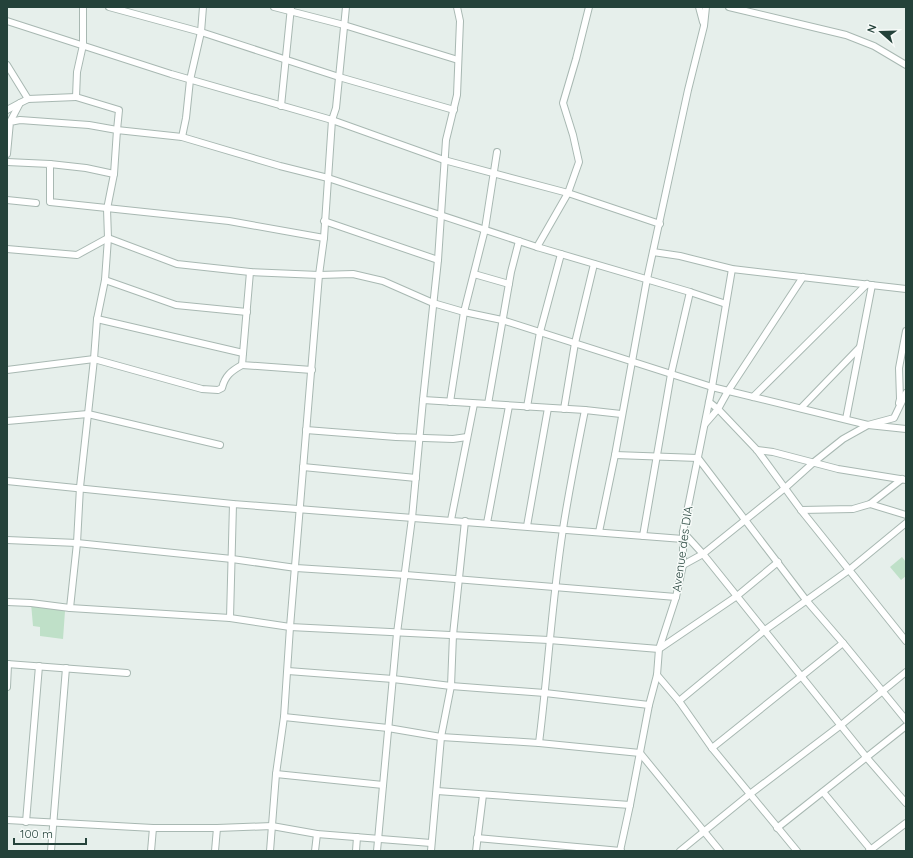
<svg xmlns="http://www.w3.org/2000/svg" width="913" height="858" font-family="Quicksand,sans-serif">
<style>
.green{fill:#bfe0c8}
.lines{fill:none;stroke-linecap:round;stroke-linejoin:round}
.minor-casing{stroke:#a8b8b2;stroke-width:8}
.minor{stroke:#fff;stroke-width:6}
.labels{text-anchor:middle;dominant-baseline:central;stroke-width:3;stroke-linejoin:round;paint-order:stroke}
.street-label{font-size:12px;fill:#24423a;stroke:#f7fbf9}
</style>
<rect width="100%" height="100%" fill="#e6efeb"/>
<g class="green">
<path d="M902,557l4,5v14l-5,4 -11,-13z"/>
<path d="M31,603l34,8 -2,28 -23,-3v-9l-7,-1z"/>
</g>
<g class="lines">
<g class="minor-casing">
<g id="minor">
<path d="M109,7l92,25 138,45 115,33"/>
<path d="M274,7l70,18 114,35"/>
<path d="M699,7l4,15"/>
<path d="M729,7l117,28 28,11 32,19"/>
<path d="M7,21l164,53 161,46 112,40 124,33 92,31"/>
<path d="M7,65l21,34"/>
<path d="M281,106l10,-99"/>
<path d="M7,110l13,-7"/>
<path d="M10,122l10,-19 8,-4 48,-2"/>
<path d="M182,137l98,29 48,12 209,69 153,45 36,12"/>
<path d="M7,154l3,-32 10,-2 69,5 28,5 2,-20 -43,-13 1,-25 6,-27v-38"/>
<path d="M7,162l43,2v38l179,19 95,17"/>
<path d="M50,164l36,4 28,6"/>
<path d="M7,200l29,3"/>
<path d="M324,221l114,39"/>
<path d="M537,247l31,-54 11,-31 -6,-27 -10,-32 13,-44 13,-52"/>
<path d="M7,249l70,6 31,-17 69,26 73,8 69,3 34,-1 30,7 50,22 31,9 38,8 210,67 156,38 38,4"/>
<path d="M653,252l27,4 52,13 174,20"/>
<path d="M250,272l-8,93 70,5"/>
<path d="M474,274l35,10"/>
<path d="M105,280l71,25 71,7"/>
<path d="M97,319l146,34"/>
<path d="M7,370l87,-11 108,30 16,1 4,-2c3,-12 9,-17 20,-23"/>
<path d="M906,393l-12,25 -26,7 -25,14 -29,23 -29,26 -82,66 164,204 39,45"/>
<path d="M753,397l114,-113"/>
<path d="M423,400l162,10 36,4"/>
<path d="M450,402l14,-90 21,-83 12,-77"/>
<path d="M709,402l9,7 39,41 44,60 105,131"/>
<path d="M899,403l1,-4 -1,-31 7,-37"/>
<path d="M488,404l23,-132 8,-31"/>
<path d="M527,407l13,-75 21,-78"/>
<path d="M801,408l59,-61"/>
<path d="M564,409l11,-66 19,-79"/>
<path d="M846,419l26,-134"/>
<path d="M7,421l81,-7 132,31"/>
<path d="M705,424l13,-15 10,-18 75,-114"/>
<path d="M306,430l90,7 57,2 14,-2"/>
<path d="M757,450l16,2 65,17 68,11"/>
<path d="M615,455l83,3 108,142 37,43 63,77"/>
<path d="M303,467l113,11"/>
<path d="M7,481l226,23 450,35"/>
<path d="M870,504l32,-25"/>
<path d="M801,510l52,-1 17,-5 36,11"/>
<path d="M451,520l23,-116"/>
<path d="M487,523l22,-117"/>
<path d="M527,526l21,-118"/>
<path d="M599,532l16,-77 32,-176 41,-189 16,-64 2,-19"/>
<path d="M683,532l20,22 -20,11"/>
<path d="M643,536l28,-162 19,-82"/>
<path d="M7,540l70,3 155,16 64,9 110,7 270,22"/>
<path d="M7,602l24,1 39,5 160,10 60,9 259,13 110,9 78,-53 41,-34"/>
<path d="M70,608l7,-65 3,-56 14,-128 3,-40 8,-39 3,-42 -1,-29 7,-35 3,-44 65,7 4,-19 4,-38 11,-48 2,-25"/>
<path d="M230,618l3,-114"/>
<path d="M7,664l120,9"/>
<path d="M288,671l105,8 58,7 94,7 104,12"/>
<path d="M657,675l22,26 33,47 85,103"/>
<path d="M7,687l1,-23"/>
<path d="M679,701l86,-71 84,-60 57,-47"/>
<path d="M284,717l104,11 53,9 98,6 101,10 80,98"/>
<path d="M539,743c9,-71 13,-143 24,-214 6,-39 14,-79 22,-119"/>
<path d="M712,748l131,-105"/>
<path d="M276,774l107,11"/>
<path d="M437,791l193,14"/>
<path d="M823,792l49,59"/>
<path d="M7,820l146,8h64l55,-2 45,8 114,9"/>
<path d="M26,822l13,-156"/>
<path d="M777,828l129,-102"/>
<path d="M477,838l144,13"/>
<path d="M51,851l15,-183"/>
<path d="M151,851l2,-23"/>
<path d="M215,851l2,-23"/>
<path d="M270,851l6,-77 8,-57 6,-90 29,-352 5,-37 8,-118 4,-12 10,-101"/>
<path d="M315,851l2,-17"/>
<path d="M356,851l1,-14"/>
<path d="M377,851l20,-218 15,-115 11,-118 15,-140 8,-120 11,-45 3,-74 -3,-14"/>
<path d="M431,851l10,-114 10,-51 2,-51 12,-114"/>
<path d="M476,851l7,-56"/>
<path d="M620,851l10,-46 19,-100 8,-30 2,-26 17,-52 7,-32v-33l29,-145 20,-118"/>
<path d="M680,851l70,-57 91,-69 65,-53"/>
<path d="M869,851l37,-28"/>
</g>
</g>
<use href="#minor" class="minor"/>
</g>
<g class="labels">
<g class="street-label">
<text transform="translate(682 549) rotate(-82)">Avenue des DIA</text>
</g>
</g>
<rect width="913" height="858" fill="none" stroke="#24423a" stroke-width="16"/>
<g transform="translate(881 32) rotate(290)" stroke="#f7fbf9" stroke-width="3" paint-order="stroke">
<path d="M0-3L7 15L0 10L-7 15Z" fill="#24423a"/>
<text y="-6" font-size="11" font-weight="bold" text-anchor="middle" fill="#24423a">N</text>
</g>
<path d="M14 838v6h72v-6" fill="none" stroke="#24423a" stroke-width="2"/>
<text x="20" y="838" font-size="12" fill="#24423a" stroke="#f7fbf9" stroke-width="3" paint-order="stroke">100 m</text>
</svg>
